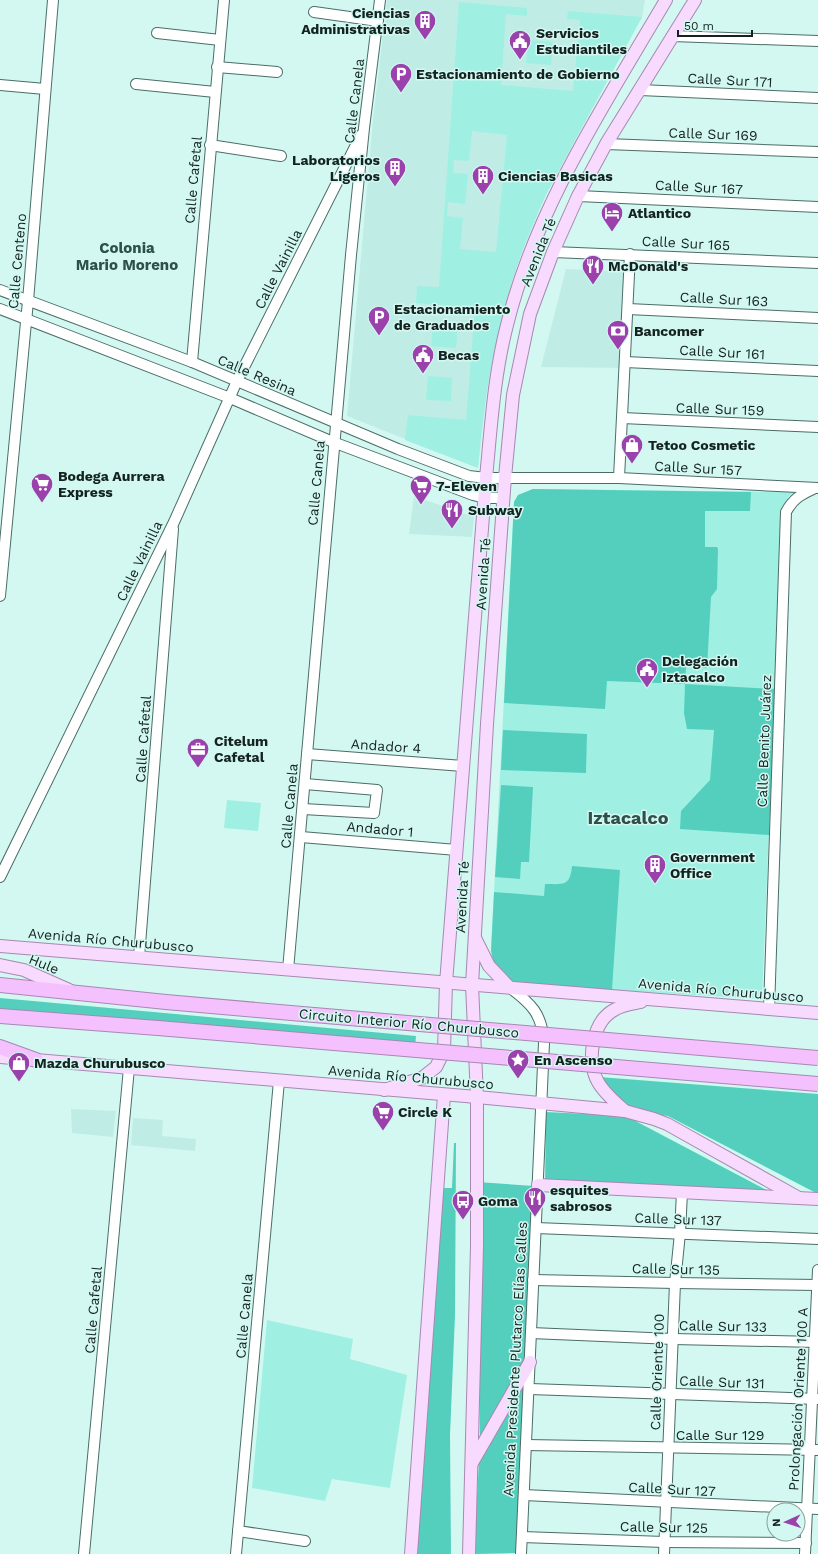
<svg xmlns="http://www.w3.org/2000/svg" width="818" height="1554" font-family="'Work Sans',sans-serif">
<style>
.built{fill:#bfede5}
.green{fill:#9ff0e2;fill-rule:evenodd}
.forest{fill:#54cfbe}
.lines{fill:none;stroke-linecap:round;stroke-linejoin:round}
.minor-casing{stroke:#4b6d67;stroke-width:12}
.major-casing{stroke:#a689b0;stroke-width:14}
.highway-casing{stroke:#a689b0;stroke-width:16}
.minor{stroke:#fff;stroke-width:10}
.major{stroke:#f8dafe;stroke-width:12}
.highway{stroke:#f4c1fe;stroke-width:14}
.highway-bridge-casing{stroke:#a689b0;stroke-width:16;stroke-linecap:butt}
.highway-bridge{stroke:#f4c1fe;stroke-width:14}
.labels{text-anchor:middle;dominant-baseline:central;stroke-width:3;stroke-linejoin:round;paint-order:stroke}
.poi-label{font-size:14px;font-weight:bold;fill:#142220;stroke:#d2f8f1;text-anchor:start}
.street-label{font-size:14px;fill:#142220;stroke:#d2f8f1}
.neighbourhood-label{font-size:15px;font-weight:bold;fill:#2e4f4a;stroke:#d2f8f1}
.district-label{font-size:18px;font-weight:bold;fill:#2e4f4a;stroke:#d2f8f1}
</style>
<rect width="100%" height="100%" fill="#d2f8f1"/>
<g class="built">
<path d="M387,0h258l-3,17 -96,178 -25,60 -9,26 -20,78 -5,32 -9,77 -131,-52 26,-296z"/>
<path d="M566,269l63,3 -5,96 -83,-1z"/>
<path d="M414,496l60,21 -2,20 -63,-3z"/>
<path d="M71,1109l45,2 -3,26 -41,-4z"/>
<path d="M133,1118l30,2 -1,16 34,3 -1,12 -64,-6z"/>
</g>
<g class="green">
<path d="M459,2l68,6v8l-21,-2 -5,71 72,6 7,-71 -13,-1 1,-8 74,6c-22,41 -45,82 -67,123 -16,29 -32,58 -44,89 -32,76 -46,157 -53,239l-73,-28 3,-25 58,5 9,-112 -59,-5 1,-17 22,1zM472,131l35,4 -11,117 -36,-3 3,-31 -16,-2 1,-14 17,2 3,-30 -15,-1 1,-13 15,1z"/>
<path d="M528,40l25,2 -2,23 -25,-2z"/>
<path d="M433,323l25,1 -2,24 -25,-2z"/>
<path d="M428,376l24,2 -1,23 -25,-1z"/>
<path d="M533,489l262,3 -7,5 -6,16 -20,486 -150,-9 -88,-3 -33,-36 23,-449 4,-7z"/>
<path d="M227,800l34,3 -3,28 -34,-3z"/>
<path d="M267,1320l86,19 -3,20 57,16 -17,113 -58,-9 -7,22 -73,-13z"/>
</g>
<g class="forest">
<path d="M533,489l218,3 -1,19h-45v36h12l1,2 -1,40 -6,8 -4,71 -21,-1 -1,17 90,5 -6,146 -89,-6 1,-18 29,-31 4,-50 -27,-1 -3,-16 1,-29 -78,-3 -2,28 -101,-6 10,-201 4,-7z"/>
<path d="M503,730l84,4 -1,39 -85,-3z"/>
<path d="M501,785l32,2 -4,75h-8l-1,17 -25,-2z"/>
<path d="M572,866l48,4 -8,120 -88,-3 -15,-5 -15,-16 -3,-15 3,-59 50,4 1,-12c18,0 25,3 27,-18z"/>
<path d="M0,998l416,38 -1,11 -397,-37h-18z"/>
<path d="M599,1077l219,17v100l-150,-78 -53,-8z"/>
<path d="M546,1112l80,4 146,77 -227,-6z"/>
<path d="M454,1143h2l-1,172 -5,120 1,119h-36l26,-366h11z"/>
<path d="M477,1182l57,4 -8,173 -46,85z"/>
<path d="M526,1376l-9,177 -43,1 5,-94z"/>
</g>
<g class="lines">
<g class="minor-casing">
<g id="minor">
<path d="M314,12l64,9"/>
<path d="M157,33l63,7"/>
<path d="M672,36l146,5"/>
<path d="M217,67l60,5"/>
<path d="M136,84l79,8"/>
<path d="M0,85l45,4"/>
<path d="M640,90l178,8"/>
<path d="M606,144l212,8"/>
<path d="M210,145l71,11"/>
<path d="M578,196l240,11"/>
<path d="M553,252l265,11"/>
<path d="M0,290l192,72 206,87 71,27 17,2h133l199,10"/>
<path d="M0,309l230,89 103,44 140,53 12,3h18"/>
<path d="M628,309l190,9"/>
<path d="M192,362l32,-362"/>
<path d="M625,362l193,9"/>
<path d="M622,418l196,9"/>
<path d="M619,478l11,-224"/>
<path d="M0,596l28,-295 25,-301"/>
<path d="M307,754l156,12"/>
<path d="M303,809l71,4 3,-23 -72,-6"/>
<path d="M301,837l156,13"/>
<path d="M0,877l174,-355 63,-141 124,-246"/>
<path d="M139,957l34,-428"/>
<path d="M288,970l63,-715 13,-127 16,-128"/>
<path d="M509,987c23,17 33,27 35,56l-23,511"/>
<path d="M769,1009l17,-497c7,-13 14,-17 27,-23"/>
<path d="M536,1228l282,11"/>
<path d="M533,1280l142,3 143,2"/>
<path d="M531,1333l142,6 145,3"/>
<path d="M530,1389l288,10"/>
<path d="M526,1445l292,5"/>
<path d="M524,1495l294,14"/>
<path d="M238,1531l67,10"/>
<path d="M522,1537l142,5 142,1"/>
<path d="M84,1554l45,-486"/>
<path d="M236,1554l43,-473"/>
<path d="M664,1554l11,-271 5,-50 2,-41"/>
<path d="M805,1554l13,-284"/>
</g>
</g>
<g class="major-casing">
<g id="major">
<path d="M475,938l14,28 20,21"/>
<path d="M0,946l818,67"/>
<path d="M0,965l24,5 45,20"/>
<path d="M0,1057l477,40 148,14 29,8 13,5 132,74"/>
<path d="M384,1090l38,-12 14,-11 8,-16 2,-68 40,-505c5,-51 8,-103 21,-153 29,-118 98,-221 159,-325"/>
<path d="M625,1111c-10,-9 -21,-18 -27,-29 -12,-21 -6,-60 16,-72 8,-5 18,-6 27,-8"/>
<path d="M538,1185l280,14"/>
<path d="M472,1463l58,-101"/>
<path d="M411,1554l33,-459"/>
<path d="M469,1554l8,-308v-149l-5,-112 15,-261 18,-247 8,-82 17,-81 23,-62 25,-56 28,-52 89,-144"/>
</g>
</g>
<g class="highway-casing">
<g id="highway">
<path d="M0,985l166,17 148,13"/>
<path d="M0,1016l158,12"/>
<path d="M0,1047l36,13"/>
</g>
</g>
<use href="#minor" class="minor"/>
<use href="#major" class="major"/>
<use href="#highway" class="highway"/>
<g class="highway-bridge-casing">
<g id="highway-bridge">
<path d="M314,1015l504,43"/>
<path d="M158,1028l660,56"/>
</g>
</g>
<use href="#highway-bridge" class="highway-bridge"/>
</g>
<defs>
<g id="building-pin" transform="scale(1.15)"><path d="M0 17L-7.5 6A9.5 9.5 0 1 1 7.5 6Z" fill="#9a41ac" stroke="#d2f8f1"/><path d="M-4-6H4V6H1V3H-1V6H-4ZM-2.5-4.3h1.7v1.8h-1.7ZM.8-4.3h1.7v1.8H.8ZM-2.5-1h1.7V.8h-1.7ZM.8-1h1.7V.8H.8Z" fill="#fff"/></g>
<g id="civic-pin" transform="scale(1.15)"><path d="M0 17L-7.5 6A9.5 9.5 0 1 1 7.5 6Z" fill="#9a41ac" stroke="#d2f8f1"/><path d="M-.6-6.5H3V-4.5H.6V-3L4-1V1h2V6H-6V1h2V-1L-.6-3ZM-1.2 2.5V6h2.4V2.5Z" fill="#fff"/></g>
<g id="parking-pin" transform="scale(1.15)"><path d="M0 17L-7.5 6A9.5 9.5 0 1 1 7.5 6Z" fill="#9a41ac" stroke="#d2f8f1"/><path d="M-3.5-5.5H1a3.5 3.5 0 0 1 0 7H-1V5.5H-3.5ZM-1-3.4V-.6H.8a1.4 1.4 0 0 0 0-2.8Z" fill="#fff"/></g>
<g id="hotel-pin" transform="scale(1.15)"><path d="M0 17L-7.5 6A9.5 9.5 0 1 1 7.5 6Z" fill="#9a41ac" stroke="#d2f8f1"/><path d="M-6-4.5h1.5V1H6V5H4.5V3h-9V5H-6ZM-4 0a1.8 1.8 0 1 1 3.6 0ZM.5 0V-2.5h3Q6-2.5 6 0Z" fill="#fff"/></g>
<g id="restaurant-pin" transform="scale(1.15)"><path d="M0 17L-7.5 6A9.5 9.5 0 1 1 7.5 6Z" fill="#9a41ac" stroke="#d2f8f1"/><path d="M-5-6h1v4h1v-4h1v4h1v-4h1v5L-1.5 .5V6h-2V.5L-5-1ZM5-6V6H3V1.5H1.5Q1.5-4 5-6Z" fill="#fff"/></g>
<g id="bank-pin" transform="scale(1.15)"><path d="M0 17L-7.5 6A9.5 9.5 0 1 1 7.5 6Z" fill="#9a41ac" stroke="#d2f8f1"/><path d="M-6-4H6V4H-6ZM0-2.3a2.3 2.3 0 1 0 0 4.6a2.3 2.3 0 1 0 0-4.6Z" fill="#fff"/></g>
<g id="shop-pin" transform="scale(1.15)"><path d="M0 17L-7.5 6A9.5 9.5 0 1 1 7.5 6Z" fill="#9a41ac" stroke="#d2f8f1"/><path d="M-5-2.5h2.3a2.7 3.5 0 0 1 5.4 0H5L5.5 6h-11ZM-1.5-2.5h3a1.5 2.3 0 0 0-3 0Z" fill="#fff"/></g>
<g id="supermarket-pin" transform="scale(1.15)"><path d="M0 17L-7.5 6A9.5 9.5 0 1 1 7.5 6Z" fill="#9a41ac" stroke="#d2f8f1"/><path d="M-6-5.5h2.5l.6 2H6L4.5 2H-2.5L-4.4-4H-6ZM-1.5 3.2a1.3 1.3 0 1 0 .1 0ZM3 3.2a1.3 1.3 0 1 0 .1 0Z" fill="#fff"/></g>
<g id="office-pin" transform="scale(1.15)"><path d="M0 17L-7.5 6A9.5 9.5 0 1 1 7.5 6Z" fill="#9a41ac" stroke="#d2f8f1"/><path d="M-6-3h4V-5.5h4V-3h4V5H-6ZM-1-4.5V-3h2v-1.5ZM-6 0V1H6V0Z" fill="#fff"/></g>
<g id="sight-pin" transform="scale(1.15)"><path d="M0 17L-7.5 6A9.5 9.5 0 1 1 7.5 6Z" fill="#9a41ac" stroke="#d2f8f1"/><path d="M0-6L1.8-2.2L6-1.7L2.9 1.2L3.7 5.4L0 3.3L-3.7 5.4L-2.9 1.2L-6-1.7L-1.8-2.2Z" fill="#fff"/></g>
<g id="bus-pin" transform="scale(1.15)"><path d="M0 17L-7.5 6A9.5 9.5 0 1 1 7.5 6Z" fill="#9a41ac" stroke="#d2f8f1"/><path d="M-5-6H5V4H4V6H2V4H-2V6H-4V4H-5ZM-3.5-4V0h7V-4ZM-3.5 1.2v1.5H-2V1.2ZM2 1.2v1.5H3.5V1.2Z" fill="#fff"/></g>
</defs>
<g fill-rule="evenodd">
<use href="#building-pin" x="425" y="21"/>
<use href="#civic-pin" x="520" y="41"/>
<use href="#parking-pin" x="401" y="74"/>
<use href="#building-pin" x="395" y="168"/>
<use href="#building-pin" x="483" y="176"/>
<use href="#hotel-pin" x="612" y="213"/>
<use href="#restaurant-pin" x="593" y="266"/>
<use href="#parking-pin" x="379" y="317"/>
<use href="#bank-pin" x="618" y="331"/>
<use href="#civic-pin" x="423" y="355"/>
<use href="#shop-pin" x="632" y="445"/>
<use href="#supermarket-pin" x="42" y="484"/>
<use href="#supermarket-pin" x="421" y="486"/>
<use href="#restaurant-pin" x="452" y="510"/>
<use href="#civic-pin" x="647" y="669"/>
<use href="#office-pin" x="198" y="749"/>
<use href="#building-pin" x="655" y="865"/>
<use href="#sight-pin" x="518" y="1060"/>
<use href="#shop-pin" x="19" y="1063"/>
<use href="#supermarket-pin" x="383" y="1112"/>
<use href="#restaurant-pin" x="535" y="1198"/>
<use href="#bus-pin" x="463" y="1201"/>
</g>
<g class="labels">
<g class="poi-label">
<text x="410" y="13" text-anchor="end">Ciencias<tspan x="410" dy="16">Administrativas</tspan></text>
<text x="536" y="33">Servicios<tspan x="536" dy="16">Estudiantiles</tspan></text>
<text x="416" y="74">Estacionamiento de Gobierno</text>
<text x="380" y="160" text-anchor="end">Laboratorios<tspan x="380" dy="16">Ligeros</tspan></text>
<text x="498" y="176">Ciencias Basicas</text>
<text x="628" y="213">Atlantico</text>
<text x="608" y="266">McDonald's</text>
<text x="394" y="309">Estacionamiento<tspan x="394" dy="16">de Graduados</tspan></text>
<text x="634" y="331">Bancomer</text>
<text x="438" y="355">Becas</text>
<text x="648" y="445">Tetoo Cosmetic</text>
<text x="58" y="476">Bodega Aurrera<tspan x="58" dy="16">Express</tspan></text>
<text x="436" y="486">7-Eleven</text>
<text x="468" y="510">Subway</text>
<text x="662" y="661">Delegación<tspan x="662" dy="16">Iztacalco</tspan></text>
<text x="214" y="741">Citelum<tspan x="214" dy="16">Cafetal</tspan></text>
<text x="670" y="857">Government<tspan x="670" dy="16">Office</tspan></text>
<text x="534" y="1060">En Ascenso</text>
<text x="34" y="1063">Mazda Churubusco</text>
<text x="398" y="1112">Circle K</text>
<text x="550" y="1190">esquites<tspan x="550" dy="16">sabrosos</tspan></text>
<text x="478" y="1201">Goma</text>
</g>
<g class="street-label">
<text transform="translate(730 80) rotate(3)">Calle Sur 171</text>
<text transform="translate(354 101) rotate(-83)">Calle Canela</text>
<text transform="translate(713 134) rotate(2)">Calle Sur 169</text>
<text transform="translate(193 180) rotate(-85)">Calle Cafetal</text>
<text transform="translate(699 187) rotate(3)">Calle Sur 167</text>
<text transform="translate(686 243) rotate(3)">Calle Sur 165</text>
<text transform="translate(538 252) rotate(-68)">Avenida Té</text>
<text transform="translate(17 261) rotate(-85)">Calle Centeno</text>
<text transform="translate(278 269) rotate(-63)">Calle Vainilla</text>
<text transform="translate(724 299) rotate(3)">Calle Sur 163</text>
<text transform="translate(722 352) rotate(3)">Calle Sur 161</text>
<text transform="translate(257 375) rotate(23)">Calle Resina</text>
<text transform="translate(720 409) rotate(2)">Calle Sur 159</text>
<text transform="translate(698 468) rotate(3)">Calle Sur 157</text>
<text transform="translate(316 483) rotate(-85)">Calle Canela</text>
<text transform="translate(139 561) rotate(-64)">Calle Vainilla</text>
<text transform="translate(483 574) rotate(-86)">Avenida Té</text>
<text transform="translate(143 739) rotate(-86)">Calle Cafetal</text>
<text transform="translate(764 741) rotate(-88)">Calle Benito Juárez</text>
<text transform="translate(386 746) rotate(4)">Andador 4</text>
<text transform="translate(289 806) rotate(-85)">Calle Canela</text>
<text transform="translate(380 829) rotate(5)">Andador 1</text>
<text transform="translate(462 897) rotate(-87)">Avenida Té</text>
<text transform="translate(111 940) rotate(5)">Avenida Río Churubusco</text>
<text transform="translate(44 964) rotate(22)">Hule</text>
<text transform="translate(721 990) rotate(5)">Avenida Río Churubusco</text>
<text transform="translate(409 1023) rotate(5)">Circuito Interior Río Churubusco</text>
<text transform="translate(411 1077) rotate(5)">Avenida Río Churubusco</text>
<text transform="translate(678 1219) rotate(2)">Calle Sur 137</text>
<text transform="translate(676 1269) rotate(1)">Calle Sur 135</text>
<text transform="translate(93 1310) rotate(-85)">Calle Cafetal</text>
<text transform="translate(244 1316) rotate(-85)">Calle Canela</text>
<text transform="translate(723 1326) rotate(1)">Calle Sur 133</text>
<text transform="translate(515 1359) rotate(-87)">Avenida Presidente Plutarco Elías Calles</text>
<text transform="translate(657 1372) rotate(-88)">Calle Oriente 100</text>
<text transform="translate(722 1382) rotate(2)">Calle Sur 131</text>
<text transform="translate(798 1399) rotate(-87)">Prolongación Oriente 100 A</text>
<text x="720" y="1435">Calle Sur 129</text>
<text transform="translate(672 1489) rotate(3)">Calle Sur 127</text>
<text transform="translate(664 1527) rotate(1)">Calle Sur 125</text>
</g>
<g class="neighbourhood-label">
<text x="127" y="248">Colonia<tspan x="127" dy="17">Mario Moreno</tspan></text>
</g>
<g class="district-label">
<text x="628" y="817">Iztacalco</text>
</g>
</g>
<g transform="translate(786 1522) rotate(267)"><circle r="19" fill="#d2f8f1" stroke="#86a29d"/>
<path d="M0-3L7 15L0 10L-7 15Z" fill="#9a41ac"/>
<text y="-6" font-size="11" font-weight="bold" text-anchor="middle" fill="#142220">N</text>
</g>
<path d="M678 30v6h74v-6" fill="none" stroke="#142220" stroke-width="2"/>
<text x="684" y="30" font-size="12" fill="#142220" stroke="#d2f8f1" stroke-width="3" paint-order="stroke">50 m</text>
</svg>
